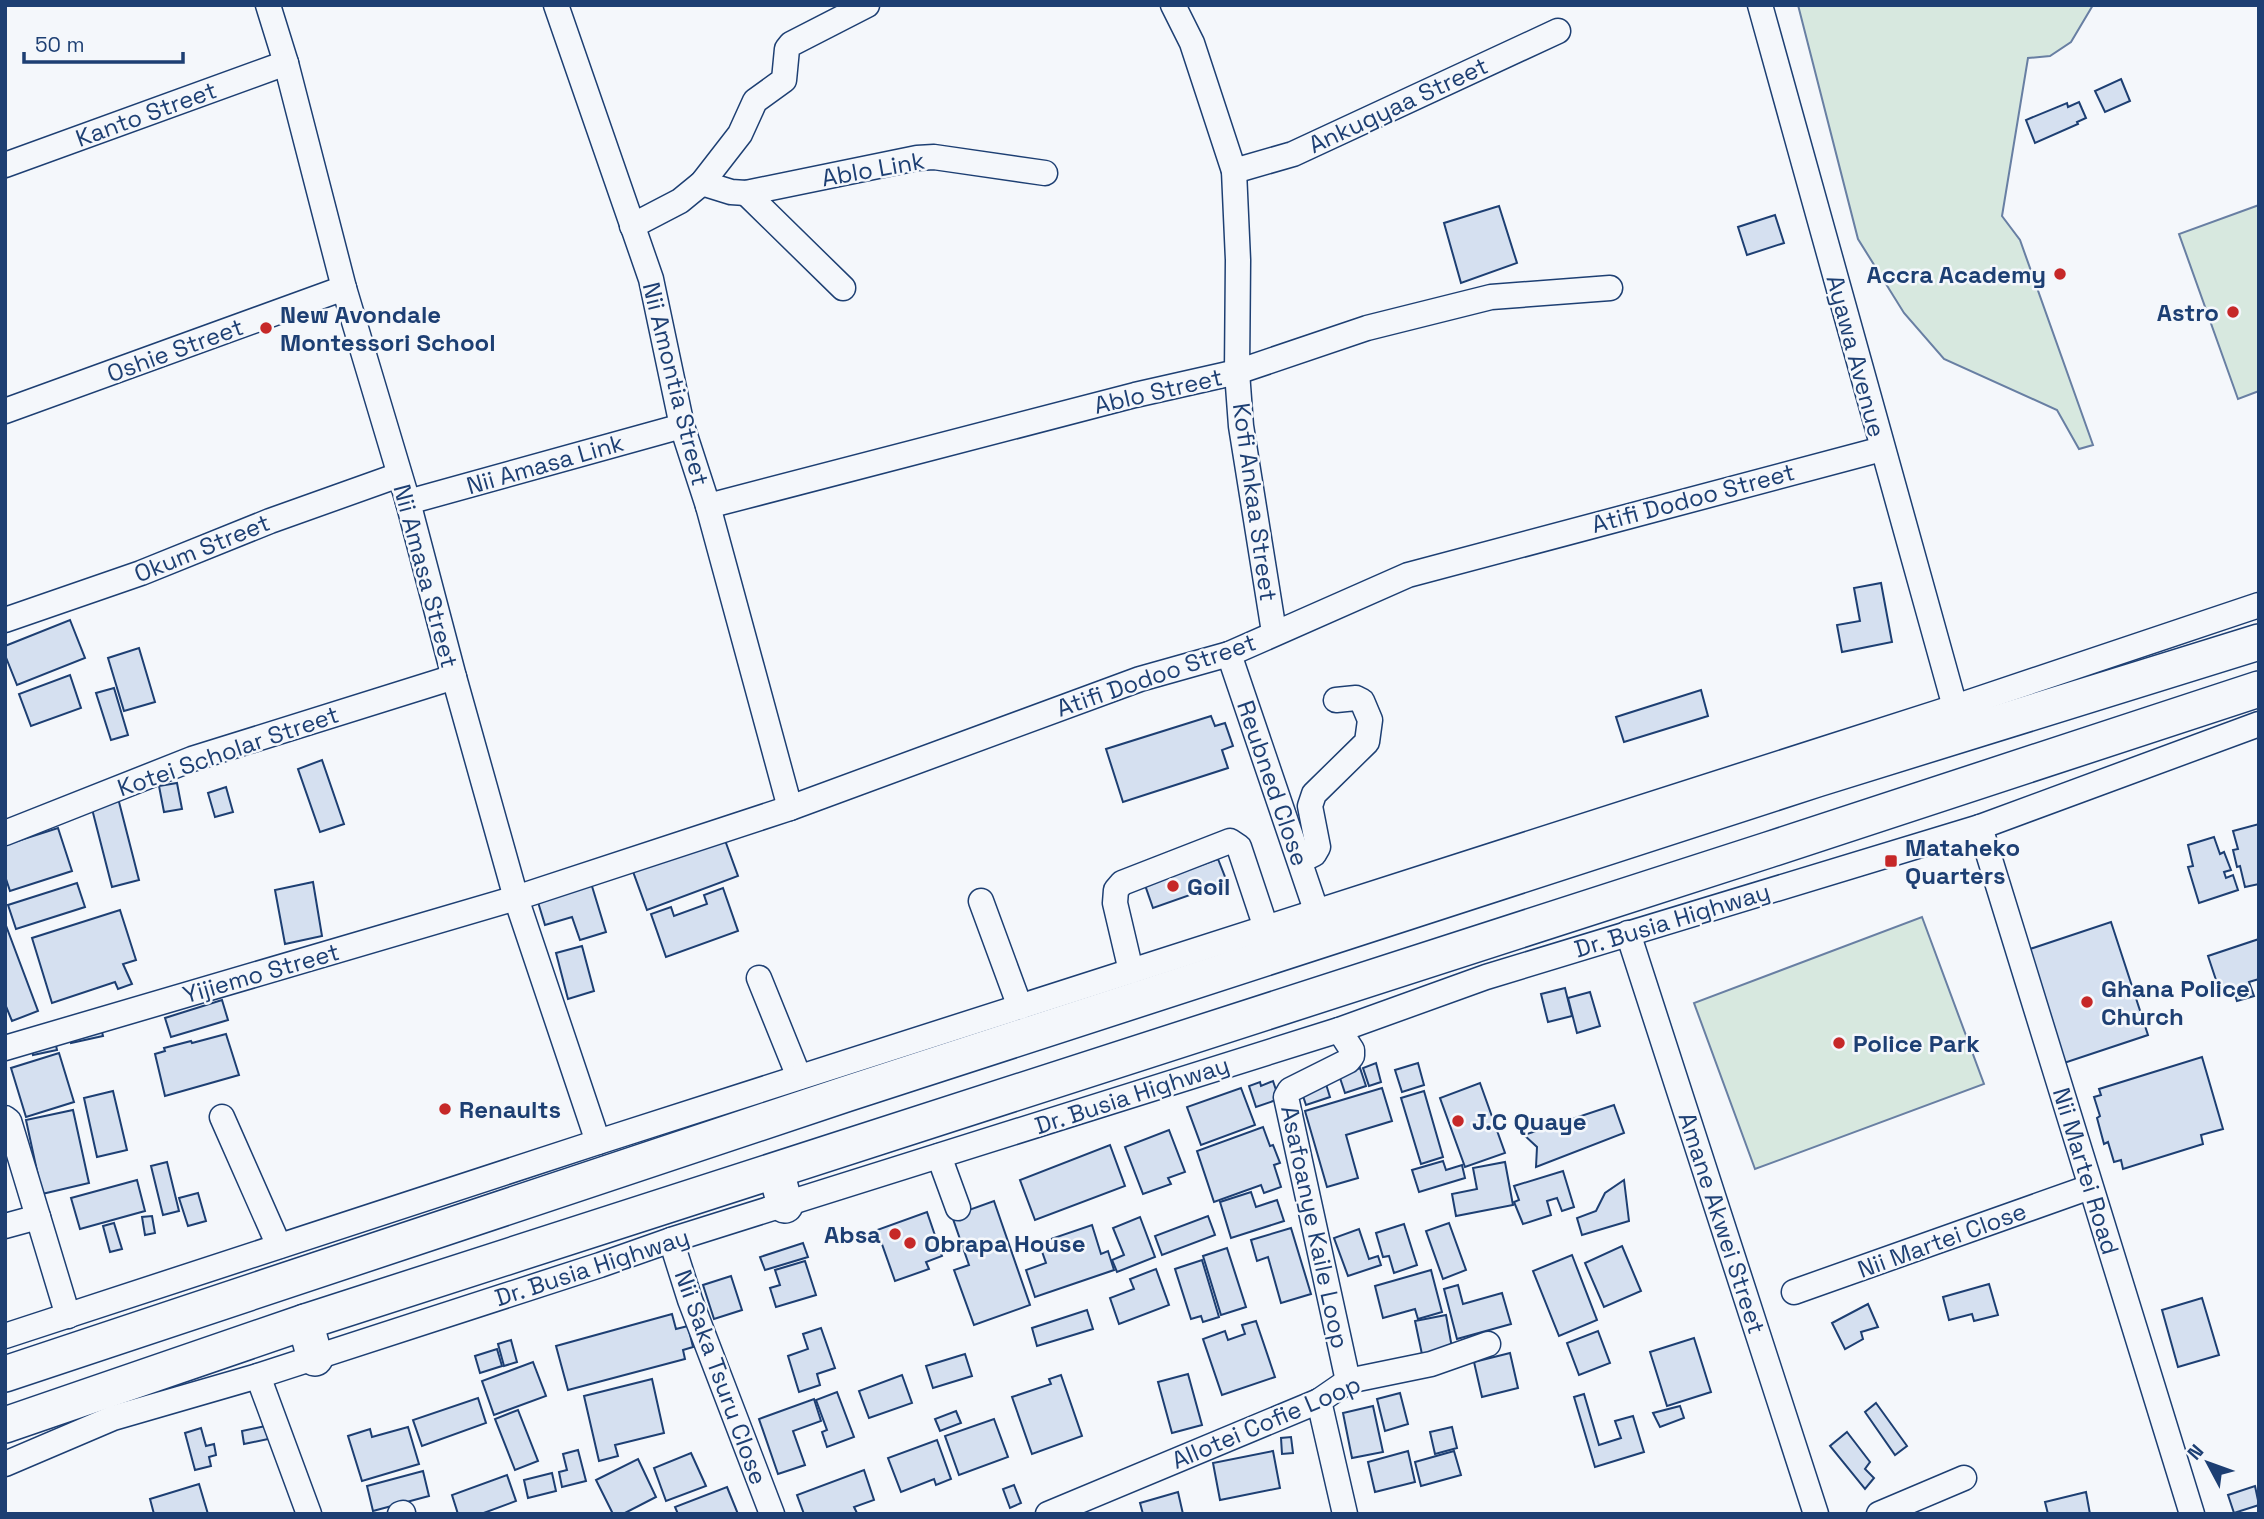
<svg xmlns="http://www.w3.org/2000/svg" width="2264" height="1519" font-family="'Space Grotesk',sans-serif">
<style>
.green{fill:#d7e8df;stroke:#687fa3;stroke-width:2}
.building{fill:#d5e0f0;stroke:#1d3f73;stroke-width:2}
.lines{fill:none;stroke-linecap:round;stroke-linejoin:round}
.minor-casing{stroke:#1d3f73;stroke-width:27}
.highway-casing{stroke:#1d3f73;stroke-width:38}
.minor{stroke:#f4f7fb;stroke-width:24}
.highway{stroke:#f4f7fb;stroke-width:35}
.poi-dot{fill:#c62828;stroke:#f4f7fb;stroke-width:2.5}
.labels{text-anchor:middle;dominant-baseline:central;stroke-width:5;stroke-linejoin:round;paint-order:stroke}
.street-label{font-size:24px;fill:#1d3f73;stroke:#f4f7fb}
.poi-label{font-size:24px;font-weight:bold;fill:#1d3f73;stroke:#f4f7fb;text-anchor:start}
</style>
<rect width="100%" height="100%" fill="#f4f7fb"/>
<g class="green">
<path d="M1798,5h295l-22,37 -21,14 -22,2 -26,158 18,24 73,205 -14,4 -22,-39 -113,-51 -40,-46 -46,-74z"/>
<path d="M2259,205v186l-21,8 -59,-165z"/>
<path d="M1922,917l62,167 -229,85 -61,-166z"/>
</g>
<g class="building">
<path d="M2121,79l9,22 -25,11 -10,-21z"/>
<path d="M2079,102l7,16 -9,4 1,2 -43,19 -9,-23 41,-17 1,4z"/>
<path d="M1499,206l18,57 -56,20 -17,-60z"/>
<path d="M1775,215l9,28 -37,12 -9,-28z"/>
<path d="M1881,583l11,59 -50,10 -5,-27 23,-4 -6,-33z"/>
<path d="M70,620l15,38 -68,27 -12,-30v-9z"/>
<path d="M139,648l16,54 -31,9 -16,-53z"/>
<path d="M70,675l11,33 -50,18 -12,-32z"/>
<path d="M114,688l14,47 -17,5 -15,-47z"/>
<path d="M1701,690l7,26 -84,26 -8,-25z"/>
<path d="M1211,716l4,10 10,-3 8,23 -11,4 6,18 -105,34 -17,-53z"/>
<path d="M322,760l22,64 -24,8 -22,-63z"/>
<path d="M177,783l5,26 -18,3 -5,-26z"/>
<path d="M226,787l7,25 -18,5 -7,-24z"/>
<path d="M118,798l21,82 -27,7 -21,-82z"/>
<path d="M2259,824v60l-14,3 -5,-21 -3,1 -4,-17 5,-1 -5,-18z"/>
<path d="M58,828l14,43 -62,20 -5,-15v-31z"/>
<path d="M722,832l16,44 -91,34 -16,-44z"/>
<path d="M2214,837l6,17 4,-2 7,18 -7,2 2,6 7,-3 5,15 -39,13 -11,-36 5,-1 -5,-21z"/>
<path d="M1218,859l9,23 -74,26 -8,-23z"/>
<path d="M313,882l9,54 -37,8 -10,-54z"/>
<path d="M77,883l8,24 -69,22 -8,-24z"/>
<path d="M591,883l15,49 -26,8 -8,-23 -27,8 -8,-26z"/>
<path d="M723,888l15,43 -72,26 -15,-43 20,-7 3,9 33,-12 -3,-9z"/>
<path d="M120,910l16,50 -13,4 9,20 -14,5 -3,-7 -63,21 -20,-65z"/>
<path d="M2111,922l37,113 -84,28 -37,-113z"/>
<path d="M5,923l33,88 -26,10 -7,-17z"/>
<path d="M2259,939v40l-10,3 5,14 -17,5 -4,-13 -13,4 -12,-36z"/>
<path d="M582,946l12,45 -26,8 -12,-46z"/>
<path d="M1565,988l7,28 -24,6 -7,-28z"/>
<path d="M1590,992l10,34 -23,7 -9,-35z"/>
<path d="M222,1000l6,20 -57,17 -6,-19z"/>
<path d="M100,1024l3,12 -32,7 -2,-10z"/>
<path d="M226,1034l13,41 -74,21 -10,-42 10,-3 -1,-3 27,-7 1,2z"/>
<path d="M55,1041l2,9 -24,5 -2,-9z"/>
<path d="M59,1053l15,49 -48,15 -15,-49z"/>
<path d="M2202,1057l21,72 -22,6 2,9 -80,25 -2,-9 -7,2 -6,-20 -4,2 -7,-26 3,-2 -6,-19 7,-2 -2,-6z"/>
<path d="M1376,1063l5,19 -12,4 -6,-18z"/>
<path d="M1418,1063l6,22 -22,7 -7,-22z"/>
<path d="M1360,1068l6,18 -21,7 -6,-18z"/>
<path d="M1273,1081l6,18 -23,8 -7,-21 11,-4 1,4z"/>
<path d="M1325,1081l5,16 -24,8 -4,-12z"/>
<path d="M1480,1083l25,70 -40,14 -25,-69z"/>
<path d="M1241,1088l14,37 -54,20 -14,-38z"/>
<path d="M1382,1088l10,33 -46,14 12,43 -31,9 -22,-76z"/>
<path d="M113,1091l14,59 -30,7 -13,-59z"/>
<path d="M1424,1091l19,66 -22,7 -20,-66z"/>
<path d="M1614,1105l10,28 -88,34 1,-20 -13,-12z"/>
<path d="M73,1110l16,73 -47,11 -16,-74z"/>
<path d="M1263,1127l7,19 3,-1 7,18 -6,2 7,22 -17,6 -3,-8 -47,17 -17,-51z"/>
<path d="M1169,1130l16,42 -17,6 3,6 -28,10 -18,-47z"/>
<path d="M1110,1145l15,41 -90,34 -15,-40z"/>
<path d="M1443,1161l3,9 16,-5 3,13 -46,14 -7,-22z"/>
<path d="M167,1162l12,49 -16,4 -12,-49z"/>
<path d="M1505,1162l8,43 -57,11 -4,-22 25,-5 -4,-21z"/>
<path d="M1563,1171l11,36 -12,4 -5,-13 -10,3 4,14 -28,9 -9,-22 5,-2 -5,-14z"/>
<path d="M137,1180l8,31 -65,18 -9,-31z"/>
<path d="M1624,1180l5,41 -47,14 -5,-17 19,-7 9,-18z"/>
<path d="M1251,1192l5,15 21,-7 7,21 -53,17 -11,-36z"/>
<path d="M198,1193l8,28 -18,5 -9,-28z"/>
<path d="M994,1201l36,104 -56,20 -20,-55 15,-5 -17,-49z"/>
<path d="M927,1212l15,44 -16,6 3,7 -34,12 -18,-51z"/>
<path d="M152,1216l3,17 -10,2 -3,-18z"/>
<path d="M1208,1216l7,19 -53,20 -7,-19z"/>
<path d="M1140,1217l15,40 -38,15 -5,-12 12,-5 -11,-27z"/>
<path d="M114,1223l8,26 -12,3 -7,-26z"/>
<path d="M1449,1223l17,47 -23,9 -17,-48z"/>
<path d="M1404,1224l13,41 -23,8 -5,-17 -6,1 -7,-24z"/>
<path d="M1092,1225l9,29 7,-3 6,19 -79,27 -9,-27 20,-7 -7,-20z"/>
<path d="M1291,1228l20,66 -30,9 -13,-46 -11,4 -6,-21z"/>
<path d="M1359,1229l10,30 9,-3 3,9 -33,11 -14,-38z"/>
<path d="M803,1243l5,14 -43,13 -5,-13z"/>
<path d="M1622,1246l19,45 -37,16 -19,-44z"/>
<path d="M1227,1248l19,59 -25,8 -18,-59z"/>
<path d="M1572,1255l25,65 -38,16 -26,-65z"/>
<path d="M1202,1260l17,57 -16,5 -2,-6 -10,3 -16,-50z"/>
<path d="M805,1261l11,34 -40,12 -6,-19 10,-3 -5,-15z"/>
<path d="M1156,1269l13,36 -50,19 -9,-26 24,-9 -4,-10z"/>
<path d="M1431,1270l11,42 -24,7 -3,-10 -32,9 -8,-32z"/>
<path d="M731,1276l11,34 -28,9 -11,-34z"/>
<path d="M1989,1284l9,31 -24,6 -2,-7 -23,6 -6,-23z"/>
<path d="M1458,1285l5,19 39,-11 9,31 -54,15 -13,-50z"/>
<path d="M2202,1298l17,57 -41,12 -16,-57z"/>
<path d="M1868,1304l10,23 -17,5 2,7 -18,10 -13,-26z"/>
<path d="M1087,1310l6,19 -56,17 -5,-18z"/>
<path d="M672,1314l4,15 12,-3 5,21 -10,3 2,9 -117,31 -12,-44z"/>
<path d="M1446,1315l7,38 -30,6 -8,-38z"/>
<path d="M1256,1321l19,56 -53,18 -19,-56 22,-8 3,9 17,-6 -3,-9z"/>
<path d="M821,1328l14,40 -18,6 3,11 -21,7 -11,-36 20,-7 -5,-15z"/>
<path d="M1598,1331l12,32 -31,12 -12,-32z"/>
<path d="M1694,1338l17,54 -44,14 -17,-54z"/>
<path d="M511,1340l6,22 -13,4 -6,-22z"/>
<path d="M497,1349l5,17 -22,7 -5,-17z"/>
<path d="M1510,1353l8,35 -36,9 -8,-35z"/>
<path d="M965,1354l7,22 -39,12 -7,-22z"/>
<path d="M533,1362l13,34 -52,19 -12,-34z"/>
<path d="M1188,1374l14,51 -30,8 -14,-51z"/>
<path d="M902,1375l10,28 -43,15 -10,-27z"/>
<path d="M1061,1375l21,61 -50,18 -20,-57 39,-13 -2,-5z"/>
<path d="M652,1379l12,54 -49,12 3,11 -19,5 -15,-65z"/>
<path d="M837,1392l17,45 -27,10 -5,-15 5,-2 -11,-30z"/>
<path d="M1400,1393l8,31 -23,7 -8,-32z"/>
<path d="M1584,1394l15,51 22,-7 -6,-17 18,-5 11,36 -49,15 -21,-70z"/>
<path d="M478,1398l8,25 -64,23 -9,-26z"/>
<path d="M814,1399l7,22 -28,10 12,34 -27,9 -19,-55z"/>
<path d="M1876,1403l31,43 -12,9 -30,-43z"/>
<path d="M1373,1406l10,46 -31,6 -9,-45z"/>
<path d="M1680,1406l4,12 -24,9 -7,-14z"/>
<path d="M518,1410l20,51 -23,9 -20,-51z"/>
<path d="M956,1411l5,12 -21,8 -5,-12z"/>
<path d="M994,1419l14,38 -49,18 -14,-39z"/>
<path d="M270,1425l3,13 -29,6 -2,-13z"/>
<path d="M408,1427l11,37 -57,17 -14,-45 22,-7 2,8z"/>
<path d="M1452,1427l5,21 -22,6 -5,-22z"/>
<path d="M201,1428l5,18 8,-2 2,11 -7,2 2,9 -16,4 -10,-37z"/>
<path d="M1847,1432l23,30 -5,7 9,9 -9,11 -35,-43z"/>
<path d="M1291,1437l2,16 -11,1 -1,-16z"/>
<path d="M937,1440l14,39 -15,6 -2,-6 -33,13 -13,-34z"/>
<path d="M578,1450l8,31 -24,6 -3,-15 8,-2 -4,-16z"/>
<path d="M1273,1451l7,37 -60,12 -7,-37z"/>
<path d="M1408,1451l7,31 -40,10 -7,-30z"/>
<path d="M1454,1451l7,24 -40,11 -6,-24z"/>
<path d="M691,1453l15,33 -40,15 -12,-33z"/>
<path d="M638,1459l18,38 -33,17h-10l-17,-34z"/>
<path d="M864,1470l10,30 -20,7 3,6 -53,1 -7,-19z"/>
<path d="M423,1471l6,25 -56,15 -6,-25z"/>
<path d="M552,1473l4,18 -28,7 -4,-18z"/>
<path d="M507,1475l9,26 -35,13h-23l-6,-19z"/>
<path d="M199,1484l9,30h-54l-4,-15z"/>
<path d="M1014,1485l7,18 -11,5 -7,-19z"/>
<path d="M2255,1486l4,19 -25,8 -6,-18z"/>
<path d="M727,1487l11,27h-60l-3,-7z"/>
<path d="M1178,1492l5,22h-40l-3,-11z"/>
<path d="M2086,1492l4,22h-42l-3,-12z"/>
</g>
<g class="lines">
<g class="minor-casing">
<g id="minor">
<path d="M268,5l18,58 58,225 64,214 46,175 62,221 82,244"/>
<path d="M556,5l95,274 31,147 26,80 82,302"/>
<path d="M1173,5l19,38 42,128 4,89 -1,112 4,54 33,206"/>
<path d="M1760,5l195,702"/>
<path d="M5,165l281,-102"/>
<path d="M1234,171l59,-17 265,-123"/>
<path d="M702,183l29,9 15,1 171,-35 17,-1 111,16"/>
<path d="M746,193l97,95"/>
<path d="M632,226l48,-25 22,-18 38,-49 15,-33 29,-21 3,-31 4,-5 76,-39"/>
<path d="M5,411l339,-123"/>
<path d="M408,502l274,-76"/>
<path d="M708,506l427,-111 102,-23 130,-44 124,-31 119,-9"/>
<path d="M5,620l136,-47 129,-52 129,-46"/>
<path d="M1229,654l88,259"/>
<path d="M1980,827l212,687"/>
<path d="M5,833l187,-74 262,-82"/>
<path d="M1300,861l14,-7 4,-7 -8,-41 4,-12 53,-52 3,-22 -8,-19 -6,-3 -20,2"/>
<path d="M981,901l39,106"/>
<path d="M1628,933l188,581"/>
<path d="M1131,971l-16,-68 1,-13 6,-7 108,-42 9,6 27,81"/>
<path d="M759,978l40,99"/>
<path d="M1339,1030l13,20v6l-4,5 -58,29 -4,7 62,284"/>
<path d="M5,1048l511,-150 274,-90 350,-129 89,-25 179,-79 474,-126"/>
<path d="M222,1117l57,129"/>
<path d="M5,1118l4,3 59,195"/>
<path d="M939,1156l19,52"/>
<path d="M5,1226l33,-9"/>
<path d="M671,1240l19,60 82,214"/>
<path d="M1794,1292l296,-105"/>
<path d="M5,1336l593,-194 1357,-435 304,-102"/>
<path d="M258,1376l51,138"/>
<path d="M1319,1401l26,113"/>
<path d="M5,1464l108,-46 145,-42 342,-111 71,-25 668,-210 147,-53 494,-150 279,-103"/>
<path d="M400,1514l3,-1"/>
<path d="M1048,1514l271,-113 29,-20 83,-17 57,-20"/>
<path d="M1879,1514l85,-36"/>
</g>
</g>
<g class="highway-casing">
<g id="highway">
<path d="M776,1171l9,34"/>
<path d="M305,1322l10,36"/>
<path d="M5,1374l841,-280 971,-315 442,-137"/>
<path d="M5,1425l300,-103 1463,-472 491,-161"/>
</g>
</g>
<use href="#minor" class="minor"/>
<use href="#highway" class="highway"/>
</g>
<g class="poi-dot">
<circle cx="2060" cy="274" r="7"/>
<circle cx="2233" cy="312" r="7"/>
<circle cx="266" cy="328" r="7"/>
<rect x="1884" y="854" width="14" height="14" rx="3.5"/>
<circle cx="1173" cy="886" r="7"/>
<circle cx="2087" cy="1002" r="7"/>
<circle cx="1839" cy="1043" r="7"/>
<circle cx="445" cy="1109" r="7"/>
<circle cx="1458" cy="1121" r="7"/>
<circle cx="895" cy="1234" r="7"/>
<circle cx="910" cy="1243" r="7"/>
</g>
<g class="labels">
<g class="street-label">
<text transform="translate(1398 105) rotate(-25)">Ankugyaa Street</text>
<text transform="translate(146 114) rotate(-20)">Kanto Street</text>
<text transform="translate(873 169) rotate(-10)">Ablo Link</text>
<text transform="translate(175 350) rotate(-20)">Oshie Street</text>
<text transform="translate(1856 356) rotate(75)">Ayawa Avenue</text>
<text transform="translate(676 384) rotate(76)">Nii Amontia Street</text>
<text transform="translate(1158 391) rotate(-13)">Ablo Street</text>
<text transform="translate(545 464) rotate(-16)">Nii Amasa Link</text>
<text transform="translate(1693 498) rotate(-15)">Atifi Dodoo Street</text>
<text transform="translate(1255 502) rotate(82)">Kofi Ankaa Street</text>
<text transform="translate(202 548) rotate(-22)">Okum Street</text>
<text transform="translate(426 576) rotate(75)">Nii Amasa Street</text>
<text transform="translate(1156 675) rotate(-19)">Atifi Dodoo Street</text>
<text transform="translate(228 751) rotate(-19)">Kotei Scholar Street</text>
<text transform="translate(1273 783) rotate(71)">Reubned Close</text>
<text transform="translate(1672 920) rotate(-17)">Dr. Busia Highway</text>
<text transform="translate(261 973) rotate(-16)">Yijiemo Street</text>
<text transform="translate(1132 1095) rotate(-18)">Dr. Busia Highway</text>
<text transform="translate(2086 1171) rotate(73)">Nii Martei Road</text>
<text transform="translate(1722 1223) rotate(72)">Amane Akwei Street</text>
<text transform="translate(1315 1227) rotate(78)">Asafoanye Kaile Loop</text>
<text transform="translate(1942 1240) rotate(-20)">Nii Martei Close</text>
<text transform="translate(592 1267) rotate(-18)">Dr. Busia Highway</text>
<text transform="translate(721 1377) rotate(70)">Nii Saka Tsuru Close</text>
<text transform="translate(1266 1422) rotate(-23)">Allotei Cofie Loop</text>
</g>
<g class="poi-label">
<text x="2046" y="274" text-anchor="end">Accra Academy</text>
<text x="2219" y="312" text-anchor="end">Astro</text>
<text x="280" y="314">New Avondale<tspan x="280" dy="28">Montessori School</tspan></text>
<text x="1905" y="847">Mataheko<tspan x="1905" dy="28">Quarters</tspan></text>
<text x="1187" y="886">Goil</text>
<text x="2101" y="988">Ghana Police<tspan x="2101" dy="28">Church</tspan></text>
<text x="1853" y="1043">Police Park</text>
<text x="459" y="1109">Renaults</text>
<text x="1472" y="1121">J.C Quaye</text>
<text x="881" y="1234" text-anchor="end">Absa</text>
<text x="924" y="1243">Obrapa House</text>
</g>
</g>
<rect width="2264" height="1519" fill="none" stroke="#1d3f73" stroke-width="14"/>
<g transform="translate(2208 1463) rotate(311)" stroke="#f4f7fb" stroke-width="5" paint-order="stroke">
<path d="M0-5L12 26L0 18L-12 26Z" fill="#1d3f73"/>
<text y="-10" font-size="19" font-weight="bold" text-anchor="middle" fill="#1d3f73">N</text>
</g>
<path d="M24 52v10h159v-10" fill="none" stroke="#1d3f73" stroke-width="3.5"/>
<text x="35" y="52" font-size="21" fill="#1d3f73" stroke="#f4f7fb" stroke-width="5" paint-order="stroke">50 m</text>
</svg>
